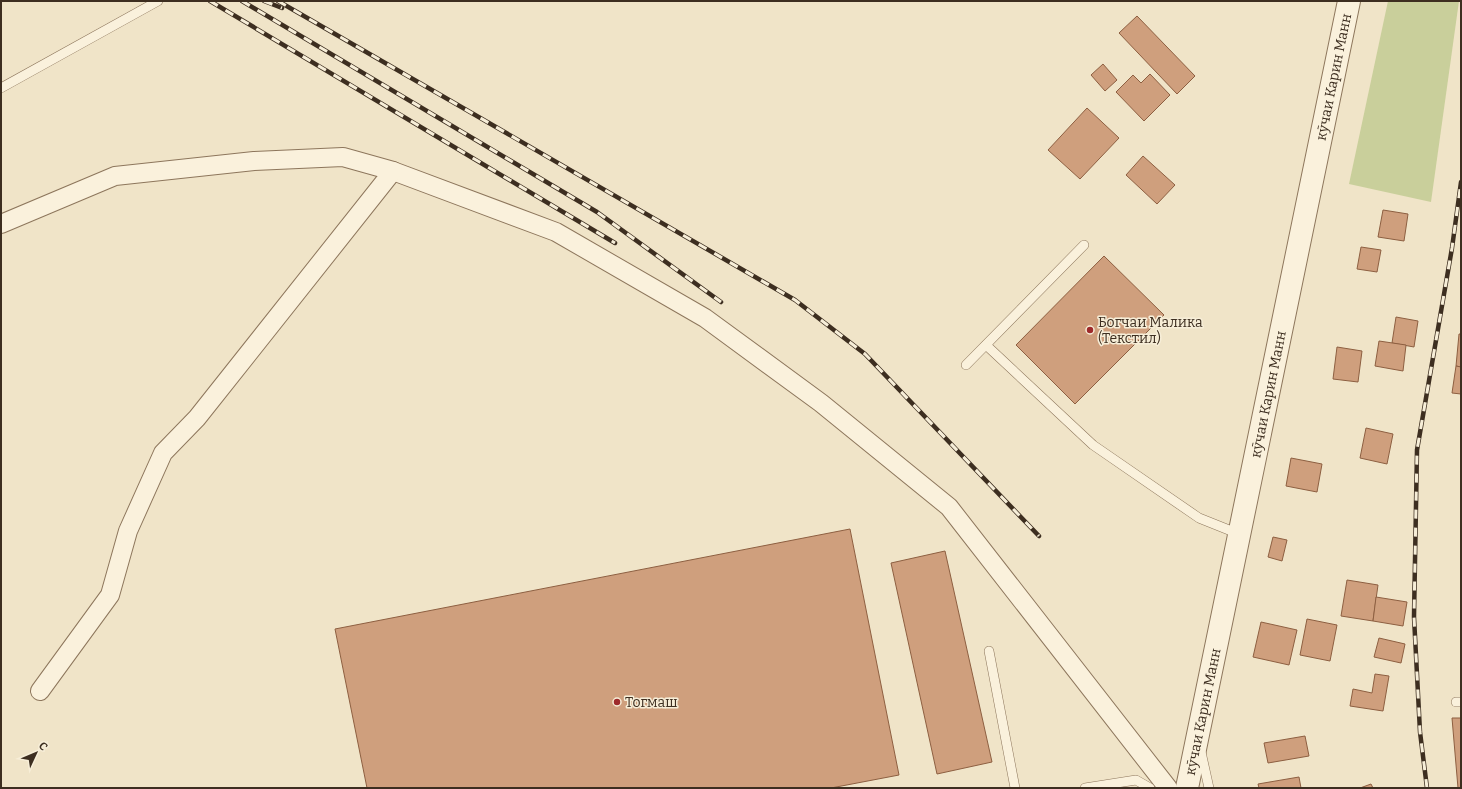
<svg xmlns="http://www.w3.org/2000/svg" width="1462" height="789" font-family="Bitter,serif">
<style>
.green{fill:#c9cf9b}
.building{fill:#cf9f7d;stroke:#8d5f41}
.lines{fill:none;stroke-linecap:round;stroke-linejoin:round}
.service-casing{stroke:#8d765c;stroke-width:10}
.minor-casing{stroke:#8d765c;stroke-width:20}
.tertiary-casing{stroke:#8d765c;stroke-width:24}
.service{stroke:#faf1dc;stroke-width:9}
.minor{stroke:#faf1dc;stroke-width:18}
.tertiary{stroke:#faf1dc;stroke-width:22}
.rail-casing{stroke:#3d2e20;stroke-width:4.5}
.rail{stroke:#f7eed8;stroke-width:3;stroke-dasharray:9;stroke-linecap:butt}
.poi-dot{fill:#9e2a2b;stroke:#f7eed8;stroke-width:1.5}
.labels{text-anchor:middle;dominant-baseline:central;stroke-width:3;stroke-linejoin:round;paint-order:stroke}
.street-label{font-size:14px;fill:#3d2e20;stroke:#f7eed8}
.poi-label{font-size:14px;fill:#3d2e20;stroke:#f7eed8;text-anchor:start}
</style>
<rect width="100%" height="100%" fill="#f0e4c8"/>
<path class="green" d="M1388,1h71l-28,201 -82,-18z"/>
<g class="building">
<path d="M1137,16l58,60 -18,18 -58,-61z"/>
<path d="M1103,64l14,16 -12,11 -14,-16z"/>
<path d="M1150,74l20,21 -26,26 -28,-29 17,-17 8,8z"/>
<path d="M1087,108l32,30 -39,41 -32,-29z"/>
<path d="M1143,156l32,29 -18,19 -31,-29z"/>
<path d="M1383,210l25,4 -4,27 -26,-4z"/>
<path d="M1361,247l20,3 -4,22 -20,-3z"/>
<path d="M1104,256l60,59 -89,89 -59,-59z"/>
<path d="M1396,317l22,4 -4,26 -22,-4z"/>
<path d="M1459,334h2v33l-5,-1z"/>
<path d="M1379,341l27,4 -3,26 -28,-5z"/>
<path d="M1337,347l25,4 -4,31 -25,-3z"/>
<path d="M1456,366l5,1v27l-9,-1z"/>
<path d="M1366,428l27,6 -6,30 -27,-6z"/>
<path d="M1291,458l31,6 -5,28 -31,-6z"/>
<path d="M850,529l49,246 -68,13h-464l-32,-159z"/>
<path d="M1273,537l14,3 -5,21 -14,-4z"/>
<path d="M945,551l47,211 -55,12 -46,-211z"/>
<path d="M1347,580l31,5 -5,36 -32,-5z"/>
<path d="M1376,597l31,5 -4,24 -30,-5z"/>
<path d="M1307,619l30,6 -7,36 -30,-6z"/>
<path d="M1261,622l36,8 -8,35 -36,-8z"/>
<path d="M1379,638l26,6 -4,19 -27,-6z"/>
<path d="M1375,674l14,2 -6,35 -33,-5 3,-17 19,4z"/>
<path d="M1452,718h9v70h-3z"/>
<path d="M1305,736l4,20 -41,7 -4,-20z"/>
<path d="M1299,777l2,11h-42l-1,-4z"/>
<path d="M1371,784l2,4h-13z"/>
</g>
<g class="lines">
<g class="service-casing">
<g id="service">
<path d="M1,88l157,-87"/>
<path d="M986,345l107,100 106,73 40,16"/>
<path d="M966,365l118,-120"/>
<path d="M989,651l26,137"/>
<path d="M1456,702h5"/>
<path d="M1201,752l8,36"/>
<path d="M1085,788l51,-8 14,8"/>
</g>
</g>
<g class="minor-casing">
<g id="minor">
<path d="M393,171l163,61 149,86 116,85 128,104 219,281"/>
<path d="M1,224l114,-48 139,-15 89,-4 50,14 -196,247 -34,35 -35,78 -18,64 -70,96"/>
</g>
</g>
<g class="tertiary-casing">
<g id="tertiary">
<path id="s1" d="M1187,788l162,-787"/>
</g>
</g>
<use href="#service" class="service"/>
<use href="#minor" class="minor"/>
<use href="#tertiary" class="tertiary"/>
<g class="rail-casing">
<g id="rail">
<path d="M210,1l405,242"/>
<path d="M242,1l355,211 124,90"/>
<path d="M264,1l18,7"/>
<path d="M278,1l517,299 70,54 174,182"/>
<path d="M1427,788l-7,-56 -6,-115 3,-167 35,-202 9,-66"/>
</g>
</g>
<use href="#rail" class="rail"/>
</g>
<g class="poi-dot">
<circle cx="1090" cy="330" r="4"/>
<circle cx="617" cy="702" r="4"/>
</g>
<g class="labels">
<g class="street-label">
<text stroke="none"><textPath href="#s1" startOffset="726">кӯчаи Карин Манн</textPath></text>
<text stroke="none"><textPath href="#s1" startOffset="402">кӯчаи Карин Манн</textPath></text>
<text stroke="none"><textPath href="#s1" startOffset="78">кӯчаи Карин Манн</textPath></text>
</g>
<g class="poi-label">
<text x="1098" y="322">Богчаи Малика<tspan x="1098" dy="16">(Текстил)</tspan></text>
<text x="625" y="702">Тогмаш</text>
</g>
</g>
<rect width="1462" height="789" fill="none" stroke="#3d2e20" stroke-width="4"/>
<g transform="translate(36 753) rotate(46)" stroke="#f7eed8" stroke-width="3" paint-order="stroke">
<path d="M0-3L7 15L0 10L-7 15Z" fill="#3d2e20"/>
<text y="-6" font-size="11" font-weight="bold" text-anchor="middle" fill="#3d2e20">С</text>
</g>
</svg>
